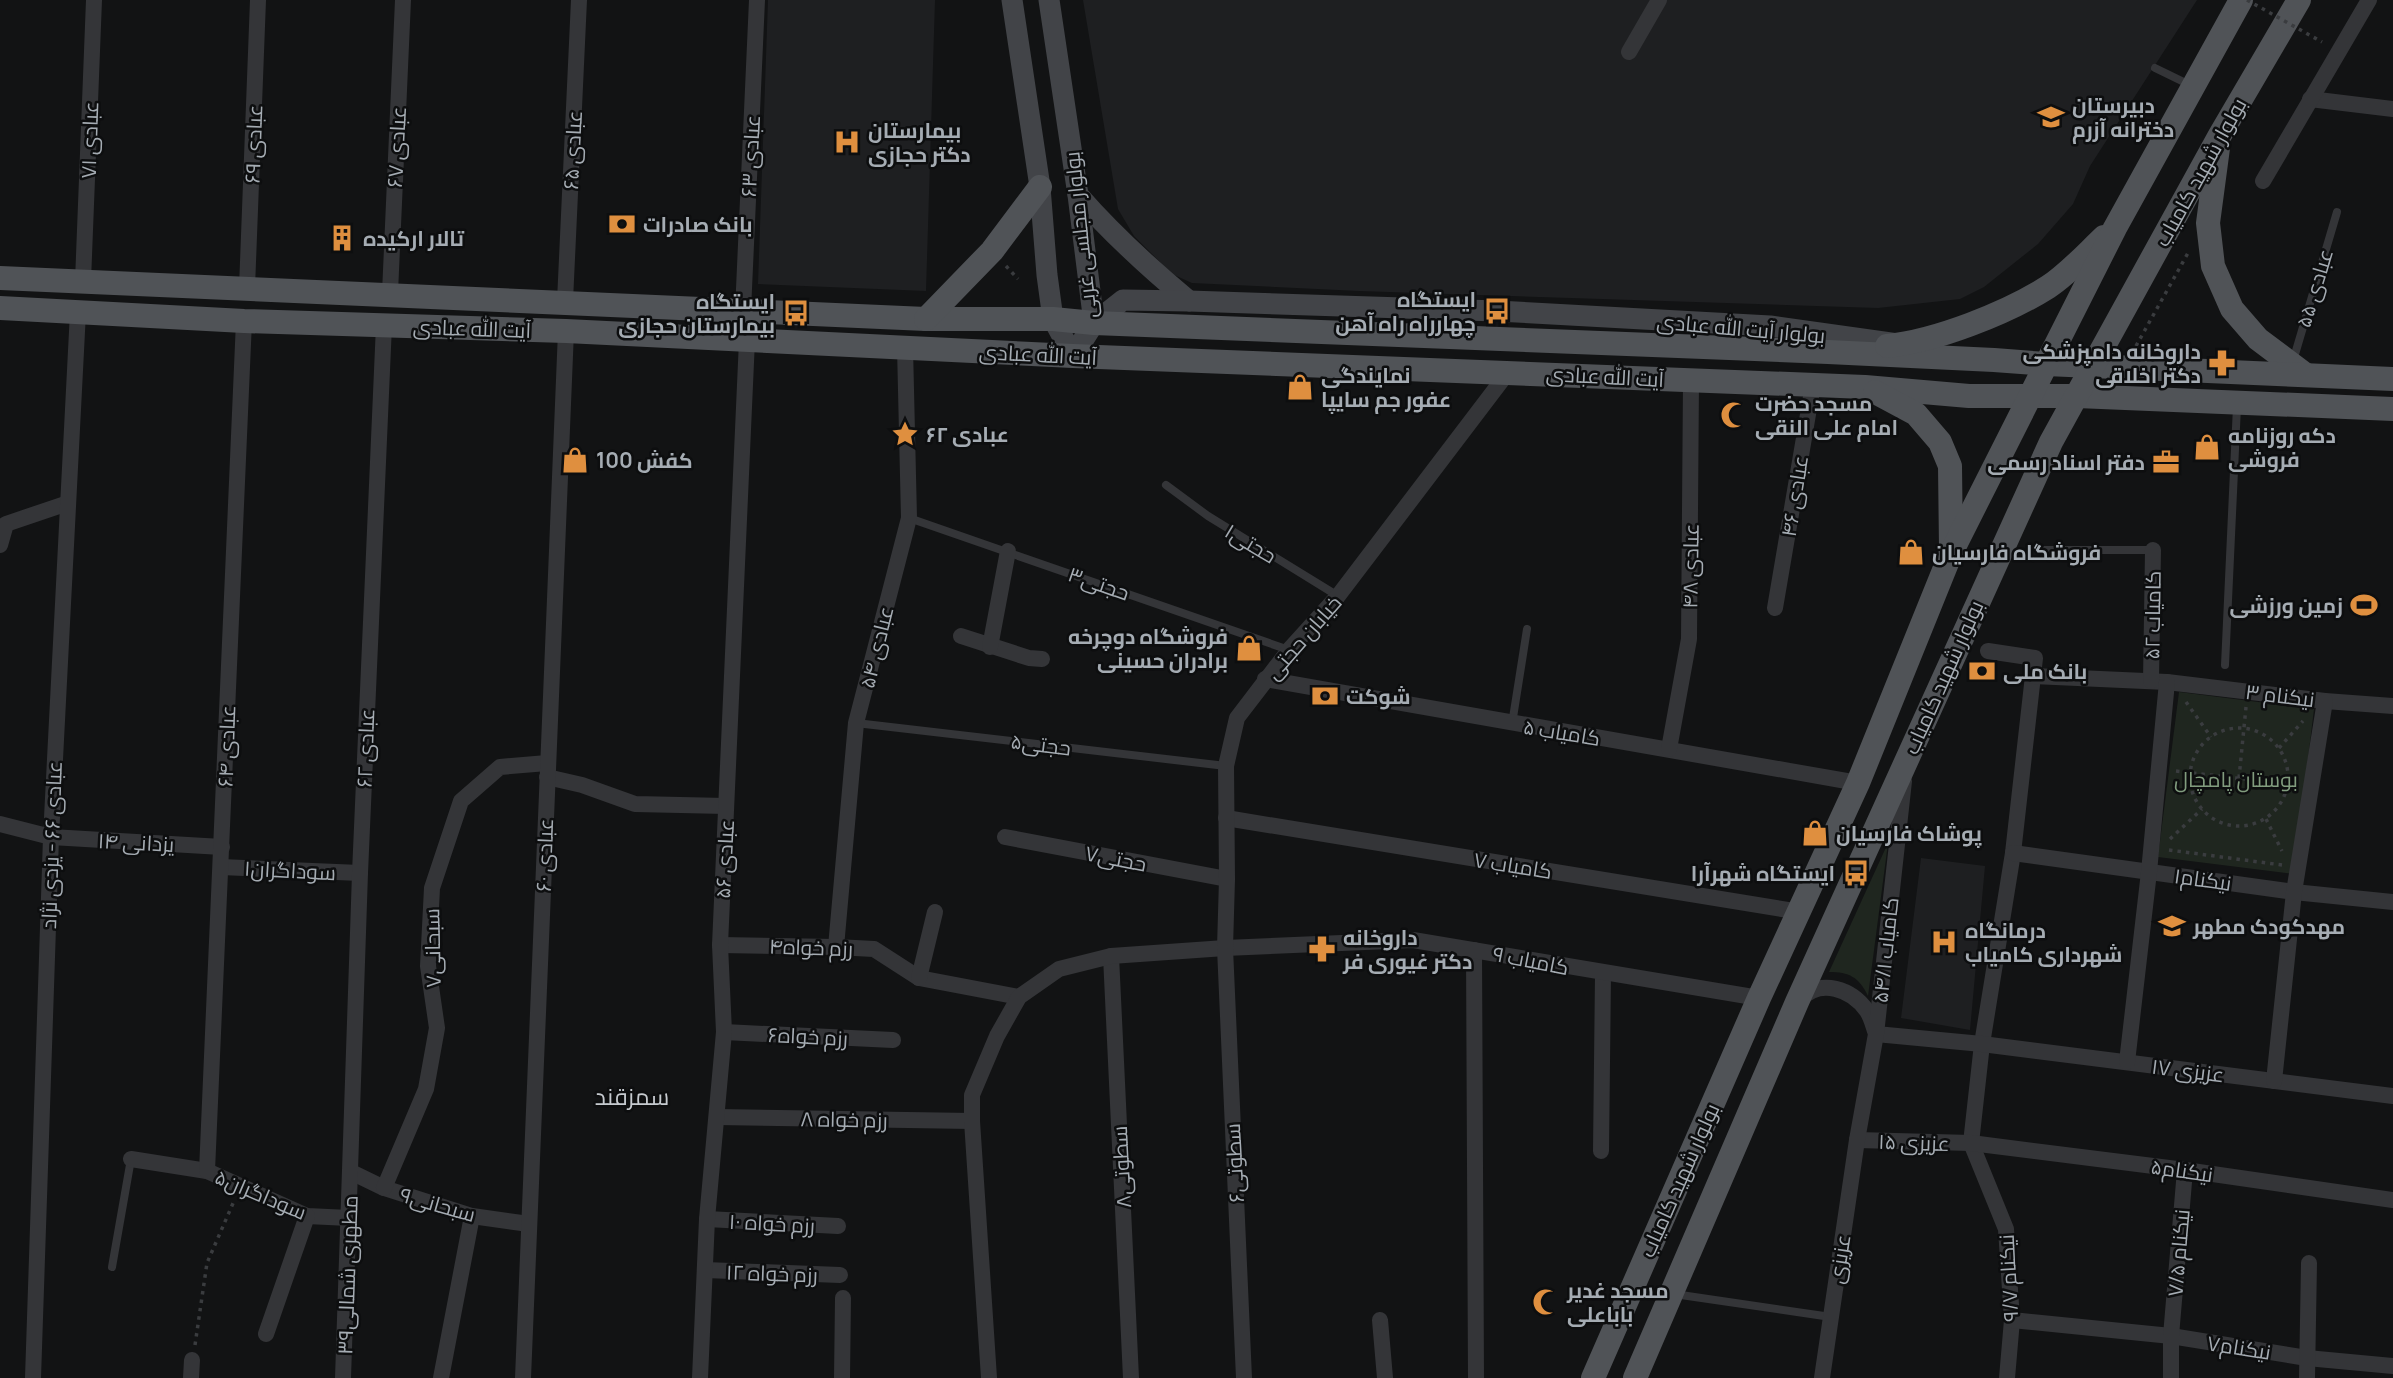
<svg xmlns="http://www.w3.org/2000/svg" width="2393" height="1378" font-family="Manrope,Cairo,sans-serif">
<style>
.built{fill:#1e1f21}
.green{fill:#1f261f}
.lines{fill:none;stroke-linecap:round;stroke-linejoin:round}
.path{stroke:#3a3c3f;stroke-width:3.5;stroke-dasharray:3.5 5;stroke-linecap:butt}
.lane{stroke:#343538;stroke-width:8}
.street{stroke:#343538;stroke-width:16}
.secondary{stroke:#424448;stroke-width:21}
.primary{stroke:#505357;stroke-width:24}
.path-bridge{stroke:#3a3c3f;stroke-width:3.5;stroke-dasharray:3.5 5;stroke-linecap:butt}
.labels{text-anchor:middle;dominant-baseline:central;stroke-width:5;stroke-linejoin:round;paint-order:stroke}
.poi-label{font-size:21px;font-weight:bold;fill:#a5acb3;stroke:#0d0e0f;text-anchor:start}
.street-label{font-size:21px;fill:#a5acb3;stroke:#0d0e0f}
.park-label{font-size:21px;fill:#819c7e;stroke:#0d0e0f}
.neighbourhood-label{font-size:23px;fill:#c6cacf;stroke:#0d0e0f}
</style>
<rect width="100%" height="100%" fill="#121314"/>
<g class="built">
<path d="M768,0h167l-9,291 -168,-7z"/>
<path d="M1083,0h1114l-107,166 -17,38 -35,40 -54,43 -24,12 -82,9 -519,-17 -167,-8 -20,-9 -38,-38 -16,-27z"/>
<path d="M1921,858l64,8 -15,164 -69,-12z"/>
</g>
<g class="green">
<path d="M2179,692l135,17 -20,165 -136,-17z"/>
<path d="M1888,843l-20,153c-9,-19 -19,-24 -39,-24z"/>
</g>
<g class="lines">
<g class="path">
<path d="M1006,266l12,13"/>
<path d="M2136,346l52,-93"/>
<path d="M2186,702l25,35"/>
<circle cx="2239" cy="777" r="49"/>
<path d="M2279,748l24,-27"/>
<path d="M2176,771l111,13"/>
<path d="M2239,778l7,-71"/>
<path d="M2266,819l16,32"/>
<path d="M2170,839l32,-30"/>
<path d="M2169,850l113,15"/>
<path d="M195,1345l12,-82 27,-62"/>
</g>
<g class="lane">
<path d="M2155,68l35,17"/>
<path d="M2293,361l44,-149"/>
<path d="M1166,485l42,31 130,80"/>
<path d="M909,518l380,132"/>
<path d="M2044,550h109"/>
<path d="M2225,665l12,-259"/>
<path d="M856,723l370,43"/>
<path d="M1512,724l15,-95"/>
<path d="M112,1267l19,-108"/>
<path d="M1674,1294l157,23"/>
</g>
<g class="street">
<path d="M1629,52l30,-52"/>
<path d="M2310,99l83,10"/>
<path d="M2263,181l106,-181"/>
<path d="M83,281l11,-281"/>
<path d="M247,288l11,-288"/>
<path d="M390,293l13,-293"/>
<path d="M565,301l14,-301"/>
<path d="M743,311l14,-311"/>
<path d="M0,545l6,-21 62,-21"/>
<path d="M1775,608l38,-223"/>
<path d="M961,636l68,22 13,1"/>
<path d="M990,647l18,-96"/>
<path d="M1988,651l47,7 -22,195 -31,191 -11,99 35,86 6,91 -5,58"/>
<path d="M2033,676l134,6 158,19 68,5"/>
<path d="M1265,679l593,104"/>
<path d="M2151,681l2,-131"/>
<path d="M1669,749l20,-110 2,-258"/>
<path d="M547,777l35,8 53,19 91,2"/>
<path d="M1226,818l574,94"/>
<path d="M0,824l51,13 171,10"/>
<path d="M1005,837l222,42"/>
<path d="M2013,853l281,39 99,10"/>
<path d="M221,867l139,6"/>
<path d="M720,945l116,2 38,2 45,29 100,19"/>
<path d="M836,947l20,-224 53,-205 -4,-171"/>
<path d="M1474,950l2,428"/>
<path d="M1111,956l20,422"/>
<path d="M919,978l16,-66"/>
<path d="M1801,999c19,-21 51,-10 66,12 4,6 6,14 8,20"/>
<path d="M724,1032l169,8"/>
<path d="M1876,1034l106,10 411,52"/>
<path d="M2127,1062l22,-190 18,-190"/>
<path d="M2274,1081l20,-189 31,-191"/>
<path d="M717,1117l255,4"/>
<path d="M1857,1140l114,3 214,27 208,30"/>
<path d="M1601,1151l2,-177"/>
<path d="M131,1159l76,12 100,45 42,2"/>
<path d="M207,1171l37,-850"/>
<path d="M351,1172l33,16 88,28 57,8"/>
<path d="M384,1188l42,-99 11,-61 -9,-62 4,-78 29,-87 39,-34 47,-4"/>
<path d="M707,1219l131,7"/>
<path d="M705,1270l135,5"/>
<path d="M1380,1320l5,58"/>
<path d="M2012,1320l159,16 136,22 86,8"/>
<path d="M266,1334l41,-118"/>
<path d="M33,1378l18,-541 27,-525"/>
<path d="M191,1378l1,-18"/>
<path d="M343,1378l17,-505 24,-548"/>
<path d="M441,1378l31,-162"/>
<path d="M523,1378l43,-1047"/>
<path d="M700,1378l7,-159 17,-187 -4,-87 27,-605"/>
<path d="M842,1378l1,-80"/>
<path d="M989,1378l-17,-257v-26l25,-59 22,-39 40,-28 52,-13 114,-8 188,-8 346,58"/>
<path d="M1244,1378l-19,-430 2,-69 -1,-113 11,-48 52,-68 49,-54 171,-225"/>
<path d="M1822,1378l35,-238 19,-106 28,-253"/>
<path d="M2171,1378v-42l14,-166"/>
<path d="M2307,1378l2,-115"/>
</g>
<g class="secondary">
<path d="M1012,0l28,187 7,88 6,44 20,37 21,-33 -16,-128 -29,-195"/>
<path d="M1078,195c34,39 70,72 111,106"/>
<path d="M1094,323l29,-23 66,1 308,10 273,15 135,19"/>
</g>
<g class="primary">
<path d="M2218,148l-10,75 5,43 19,43 26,30 48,36"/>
<path d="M0,278l926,41h127l41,4 734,29 166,8 52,4 347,15"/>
<path d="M0,308l244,13 322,10 507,25 792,31 104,9h108l316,13"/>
<path d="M926,319l66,-68 48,-64"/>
<path d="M1887,346c49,-5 120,-33 161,-59 20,-13 38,-33 56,-50"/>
<path d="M1875,392l41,22 24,28 10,24 1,82"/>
<path d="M1593,1378l166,-380 99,-215 93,-230 164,-325 126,-228"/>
<path d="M1635,1378l162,-376 254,-560 169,-307 79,-135"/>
</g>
<path class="path-bridge" d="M2247,0l75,42"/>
</g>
<defs>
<g id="school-bare" transform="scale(2.1)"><path d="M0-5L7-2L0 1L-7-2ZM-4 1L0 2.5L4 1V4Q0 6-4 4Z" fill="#df8f3f" stroke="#0d0e0f" stroke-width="2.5" paint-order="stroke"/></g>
<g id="hospital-bare" transform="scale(2.1)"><path d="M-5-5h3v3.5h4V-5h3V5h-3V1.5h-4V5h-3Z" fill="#df8f3f" stroke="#0d0e0f" stroke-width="2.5" paint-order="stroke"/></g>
<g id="bank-bare" transform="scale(2.1)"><path d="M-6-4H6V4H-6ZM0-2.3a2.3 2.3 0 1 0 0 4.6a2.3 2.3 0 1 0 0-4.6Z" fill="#df8f3f" stroke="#0d0e0f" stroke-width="2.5" paint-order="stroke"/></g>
<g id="building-bare" transform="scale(2.1)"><path d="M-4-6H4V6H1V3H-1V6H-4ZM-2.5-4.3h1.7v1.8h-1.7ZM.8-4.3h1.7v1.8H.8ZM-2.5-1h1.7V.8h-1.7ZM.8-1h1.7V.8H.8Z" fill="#df8f3f" stroke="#0d0e0f" stroke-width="2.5" paint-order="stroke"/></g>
<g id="bus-bare" transform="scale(2.1)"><path d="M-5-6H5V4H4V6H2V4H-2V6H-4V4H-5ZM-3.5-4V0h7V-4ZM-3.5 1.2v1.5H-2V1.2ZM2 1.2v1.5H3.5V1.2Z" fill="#df8f3f" stroke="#0d0e0f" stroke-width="2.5" paint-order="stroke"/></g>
<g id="pharmacy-bare" transform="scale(2.1)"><path d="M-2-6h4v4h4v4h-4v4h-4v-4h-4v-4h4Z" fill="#df8f3f" stroke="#0d0e0f" stroke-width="2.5" paint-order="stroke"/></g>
<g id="shop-bare" transform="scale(2.1)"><path d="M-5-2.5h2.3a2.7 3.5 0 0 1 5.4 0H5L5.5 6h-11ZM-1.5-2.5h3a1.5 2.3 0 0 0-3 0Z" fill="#df8f3f" stroke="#0d0e0f" stroke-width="2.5" paint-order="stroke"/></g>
<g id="mosque-bare" transform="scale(2.1)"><path d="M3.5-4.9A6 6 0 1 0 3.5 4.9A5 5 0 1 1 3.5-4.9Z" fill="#df8f3f" stroke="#0d0e0f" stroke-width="2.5" paint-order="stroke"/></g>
<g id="sight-bare" transform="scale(2.1)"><path d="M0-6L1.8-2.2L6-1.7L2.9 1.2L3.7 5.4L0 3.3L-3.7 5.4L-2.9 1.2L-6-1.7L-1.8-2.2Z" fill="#df8f3f" stroke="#0d0e0f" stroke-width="2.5" paint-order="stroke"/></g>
<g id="office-bare" transform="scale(2.1)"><path d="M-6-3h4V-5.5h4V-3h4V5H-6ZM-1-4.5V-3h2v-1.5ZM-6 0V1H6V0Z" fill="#df8f3f" stroke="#0d0e0f" stroke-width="2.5" paint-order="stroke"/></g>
<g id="stadium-bare" transform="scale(2.1)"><path d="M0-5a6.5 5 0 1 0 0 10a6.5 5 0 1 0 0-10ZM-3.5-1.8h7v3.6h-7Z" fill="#df8f3f" stroke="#0d0e0f" stroke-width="2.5" paint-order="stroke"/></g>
</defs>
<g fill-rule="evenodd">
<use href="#school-bare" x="2051" y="117"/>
<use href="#hospital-bare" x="847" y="142"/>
<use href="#bank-bare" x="622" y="224"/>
<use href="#building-bare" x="342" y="238"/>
<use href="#bus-bare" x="1497" y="311"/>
<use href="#bus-bare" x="796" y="313"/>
<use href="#pharmacy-bare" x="2222" y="363"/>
<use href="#shop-bare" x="1300" y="387"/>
<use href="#mosque-bare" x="1734" y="415"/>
<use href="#sight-bare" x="905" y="434"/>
<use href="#shop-bare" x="2207" y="447"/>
<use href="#shop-bare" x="575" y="460"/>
<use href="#office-bare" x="2166" y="462"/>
<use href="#shop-bare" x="1911" y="552"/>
<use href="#stadium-bare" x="2364" y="605"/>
<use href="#shop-bare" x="1249" y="648"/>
<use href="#bank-bare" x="1982" y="671"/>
<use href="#bank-bare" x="1325" y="696"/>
<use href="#shop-bare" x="1815" y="833"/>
<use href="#bus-bare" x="1856" y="873"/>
<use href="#school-bare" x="2172" y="926"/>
<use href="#hospital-bare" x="1944" y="942"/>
<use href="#pharmacy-bare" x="1322" y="949"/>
<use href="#mosque-bare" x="1546" y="1302"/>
</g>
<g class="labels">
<g class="poi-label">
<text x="2072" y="105">دبیرستان<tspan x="2072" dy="24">دخترانه آزرم</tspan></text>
<text x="868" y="130">بیمارستان<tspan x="868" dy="24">دکتر حجازی</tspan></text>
<text x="643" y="224">بانک صادرات</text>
<text x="363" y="238">تالار ارکیده</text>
<text x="1476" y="299" text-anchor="end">ایستگاه<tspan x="1476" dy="24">چهارراه راه آهن</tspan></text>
<text x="775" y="301" text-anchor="end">ایستگاه<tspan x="775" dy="24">بیمارستان حجازی</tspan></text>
<text x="2201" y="351" text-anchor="end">داروخانه دامپزشکی<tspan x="2201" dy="24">دکتر اخلاقی</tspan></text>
<text x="1321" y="375">نمایندگی<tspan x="1321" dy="24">عفور جم سایپا</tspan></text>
<text x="1755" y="403">مسجد حضرت<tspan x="1755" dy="24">امام علی النقی</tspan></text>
<text x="926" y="434">عبادی ۶۲</text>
<text x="2228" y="435">دکه روزنامه<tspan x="2228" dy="24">فروشی</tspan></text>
<text x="596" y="460">کفش 100</text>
<text x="2145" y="462" text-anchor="end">دفتر اسناد رسمی</text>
<text x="1932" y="552">فروشگاه فارسیان</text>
<text x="2343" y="605" text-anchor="end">زمین ورزشی</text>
<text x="1228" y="636" text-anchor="end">فروشگاه دوچرخه<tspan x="1228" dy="24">برادران حسینی</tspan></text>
<text x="2003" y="671">بانک ملی</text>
<text x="1346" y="696">شوكت</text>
<text x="1836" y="833">پوشاک فارسیان</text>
<text x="1835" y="873" text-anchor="end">ایستگاه شهرآرا</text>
<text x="2193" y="926">مهدکودک مطهر</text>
<text x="1965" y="930">درمانگاه<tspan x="1965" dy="24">شهرداری کامیاب</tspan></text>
<text x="1343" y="937">داروخانه<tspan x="1343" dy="24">دکتر غیوری فر</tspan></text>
<text x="1567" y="1290">مسجد غدیر<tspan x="1567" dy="24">باباعلی</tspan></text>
</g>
<g class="street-label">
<text transform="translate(89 140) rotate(-88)">عبادی ۷۱</text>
<text transform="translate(253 144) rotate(-88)">عبادی ۶۹</text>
<text transform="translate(396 147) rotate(-87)">عبادی ۶۷</text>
<text transform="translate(572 150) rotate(-87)">عبادی ۶۵</text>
<text transform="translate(750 156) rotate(-87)">عبادی ۶۳</text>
<text transform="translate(2200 172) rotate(-61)">بولوار شهید کامیاب</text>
<text transform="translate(1080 235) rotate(-96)">بولوار مجلسی غربی</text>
<text transform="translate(2314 288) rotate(-73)">عبادی ۵۵</text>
<text transform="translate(472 328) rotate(2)">آیت الله عبادی</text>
<text transform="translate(1741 328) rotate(5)">بولوار آیت الله عبادی</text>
<text transform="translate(1038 354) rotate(3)">آیت الله عبادی</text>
<text transform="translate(1605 376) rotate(3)">آیت الله عبادی</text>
<text transform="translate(1794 496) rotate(-81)">عبادی ۴۶</text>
<text transform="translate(1251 543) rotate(31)">حجتی۱</text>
<text transform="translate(1690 566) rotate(-89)">عبادی ۴۸</text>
<text transform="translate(1099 583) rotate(19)">حجتی۳</text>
<text transform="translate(2152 615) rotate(-89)">کامیاب ۵۲</text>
<text transform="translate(1303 637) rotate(-49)">خیابان حجتی</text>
<text transform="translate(876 647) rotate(-76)">عبادی ۵۴</text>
<text transform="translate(1943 677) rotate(-66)">بولوار شهید کامیاب</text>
<text transform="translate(2280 695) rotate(7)">نیکنام ۳</text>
<text transform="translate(1562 732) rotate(9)">کامیاب ۵</text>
<text transform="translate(1041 744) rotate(7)">حجتی۵</text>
<text transform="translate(226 746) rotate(-88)">عبادی ۶۴</text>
<text transform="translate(365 748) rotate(-88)">عبادی ۶۲</text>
<text transform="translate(136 842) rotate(3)">یزدانی ۱۴</text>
<text transform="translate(51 845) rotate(-88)">عبادی ۶۶ - یزدی نژاد</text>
<text transform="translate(544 855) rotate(-88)">عبادی ۶۰</text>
<text transform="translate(1116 858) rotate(11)">حجتی۷</text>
<text transform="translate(724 859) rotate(-87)">عبادی ۵۶</text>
<text transform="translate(1513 865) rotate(9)">کامیاب ۷</text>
<text transform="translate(290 870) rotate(3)">سوداگران۱</text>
<text transform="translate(2203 879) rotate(8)">نیکنام۱</text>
<text transform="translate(811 947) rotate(2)">رزم خواه۴</text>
<text transform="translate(432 948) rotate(-91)">سبحانی۷</text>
<text transform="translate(1885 950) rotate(-84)">کامیاب ۵۴/۱</text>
<text transform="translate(1531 960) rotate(11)">کامیاب ۹</text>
<text transform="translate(808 1036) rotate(3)">رزم خواه۶</text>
<text transform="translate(2188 1070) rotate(7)">عزیزی ۱۷</text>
<text transform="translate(844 1119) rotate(1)">رزم خواه ۸</text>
<text transform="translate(1914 1142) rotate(2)">عزیزی ۱۵</text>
<text transform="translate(1234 1163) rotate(-93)">سطوتی۶</text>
<text transform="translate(1121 1167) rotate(-93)">سطوتی۸</text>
<text transform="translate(2182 1170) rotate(8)">نیکنام۵</text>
<text transform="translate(1679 1180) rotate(-66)">بولوار شهید کامیاب</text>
<text transform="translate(261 1194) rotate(23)">سوداگران۵</text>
<text transform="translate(438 1204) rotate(16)">سبحانی۹</text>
<text transform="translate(772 1223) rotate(3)">رزم خواه ۱۰</text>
<text transform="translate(2178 1253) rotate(-85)">نیکنام ۷/۵</text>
<text transform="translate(1839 1259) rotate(-81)">عزیزی</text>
<text transform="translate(772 1273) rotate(2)">رزم خواه ۱۲</text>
<text transform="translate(347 1275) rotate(-88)">مطهری شمالی۳۹</text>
<text transform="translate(2008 1278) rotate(-93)">نیکنام ۹/۷</text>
<text transform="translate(2239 1347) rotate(9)">نیکنام۷</text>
</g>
<g class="park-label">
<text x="2236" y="779">بوستان پامچال</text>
</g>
<g class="neighbourhood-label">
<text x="632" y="1096">سمزقند</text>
</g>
</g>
</svg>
